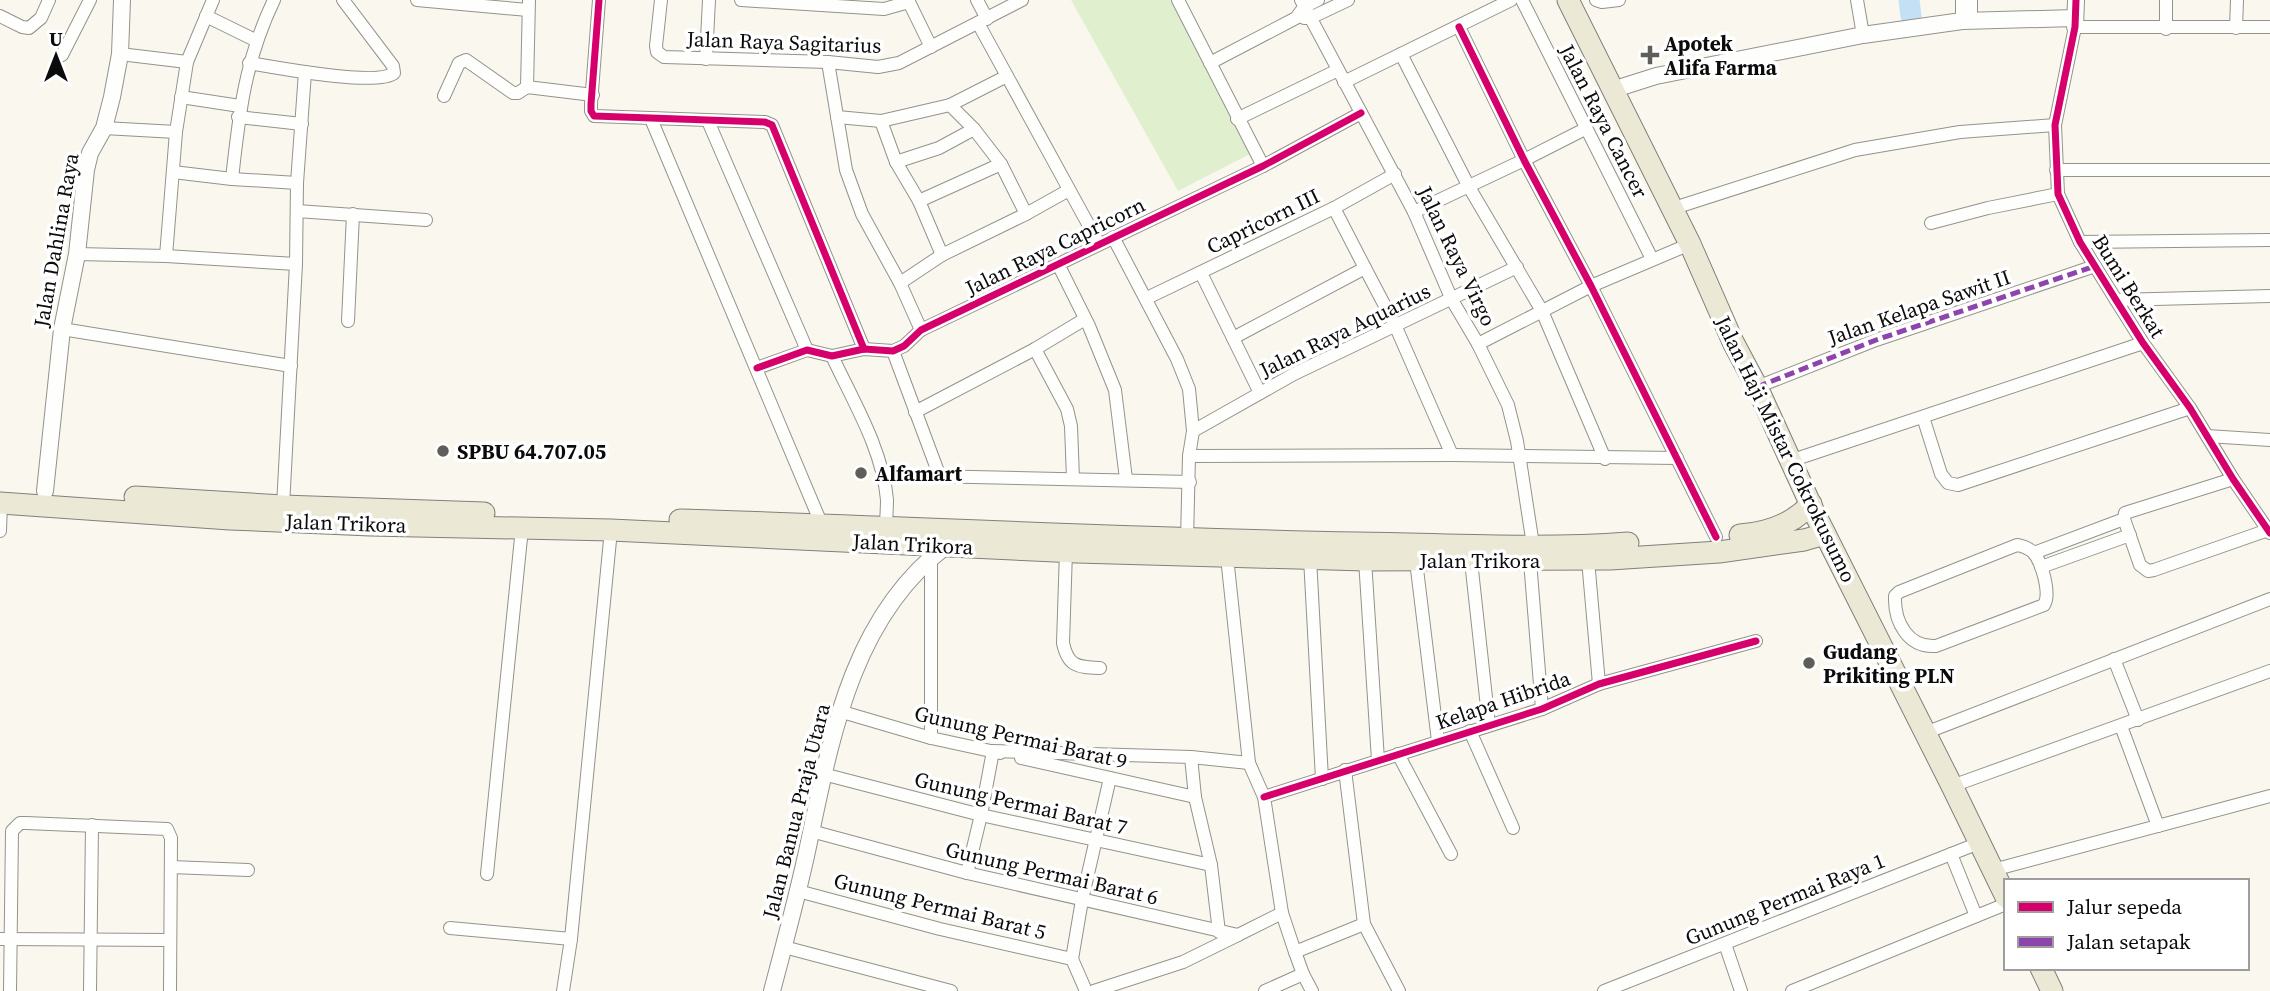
<svg xmlns="http://www.w3.org/2000/svg" width="2270" height="991" font-family="'Source Serif 4',serif">
<style>
.green{fill:#e0f0ce}
.lines{fill:none;stroke-linecap:round;stroke-linejoin:round}
.river{stroke:#c4e0f4;stroke-width:21}
.minor-casing{stroke:#93928d;stroke-width:14}
.tertiary-casing{stroke:#93928d;stroke-width:18}
.primary-casing{stroke:#807f7a;stroke-width:23}
.minor{stroke:#fefefc;stroke-width:12}
.tertiary{stroke:#fefefc;stroke-width:16}
.primary{stroke:#ece8d6;stroke-width:21}
.quiet{stroke:#8e44ad;stroke-width:5;stroke-dasharray:10 5;stroke-linecap:butt}
.cycleway-casing{stroke:#fff;stroke-width:11}
.cycleway{stroke:#d6006c;stroke-width:7}
.poi-dot{fill:#5f5e5a;stroke:#fff;stroke-width:2.5}
.labels{text-anchor:middle;dominant-baseline:central;stroke-width:7;stroke-linejoin:round;paint-order:stroke}
.street-label{font-size:21px;fill:#0b0b0b;stroke:#fff}
.poi-label{font-size:21px;font-weight:bold;fill:#0b0b0b;stroke:#fff;text-anchor:start}
</style>
<rect width="100%" height="100%" fill="#faf8ee"/>
<path class="green" d="M1071,0h101l78,154 -72,37z"/>
<g class="lines">
<path class="river" d="M1909,0l2,16"/>
<g class="minor-casing">
<g id="minor">
<path d="M417,0l111,10"/>
<path d="M599,0l-8,104v7l3,5 171,6 7,3 92,224"/>
<path d="M661,0l-5,46 1,6 7,5 164,5 50,5 21,-4 123,-63"/>
<path d="M741,0l143,9 25,-7"/>
<path d="M908,0l23,47"/>
<path d="M977,0l10,19"/>
<path d="M1178,0l85,166"/>
<path d="M1301,0l113,212 38,88 26,44 30,61 9,36 16,104"/>
<path d="M1522,0l130,259"/>
<path d="M1596,0l6,2 17,-2"/>
<path d="M1857,0l6,35"/>
<path d="M0,16l22,11 7,1 12,-10 8,-18"/>
<path d="M206,16l51,25"/>
<path d="M1304,18h6l38,-18"/>
<path d="M1971,20v-20"/>
<path d="M1962,21v-21"/>
<path d="M978,23l121,221"/>
<path d="M1459,27l65,133 67,126 125,251"/>
<path d="M2270,27h-195l-20,98 3,69 22,48 36,58 27,43 47,65 43,71 37,54"/>
<path d="M2236,28l1,-28"/>
<path d="M2166,29v-29"/>
<path d="M120,54l67,8"/>
<path d="M1401,54l68,133 73,124 63,148"/>
<path d="M62,55l28,-55"/>
<path d="M706,59l3,-59"/>
<path d="M828,62l18,108 16,44 38,69 21,47"/>
<path d="M249,63c25,4 128,24 145,10l-1,-7 -50,-66"/>
<path d="M1210,63l86,-45 8,-11 14,-7"/>
<path d="M1344,82l167,-82"/>
<path d="M527,87l2,-87"/>
<path d="M444,96l15,-33 7,-3 47,33h5l9,-6 66,8"/>
<path d="M181,97l59,9"/>
<path d="M950,105l24,24 27,35 25,50"/>
<path d="M238,117l64,7"/>
<path d="M837,117l44,4 69,-16 57,-29"/>
<path d="M651,119l170,404"/>
<path d="M1237,119l101,-49"/>
<path d="M708,121l99,229"/>
<path d="M881,121l15,41 23,39 23,54"/>
<path d="M104,128l72,4"/>
<path d="M896,162l43,-14 35,-19"/>
<path d="M2056,170h214"/>
<path d="M173,172l59,7 65,4 -1,81 -13,242"/>
<path d="M232,179c7,-65 13,-119 42,-179"/>
<path d="M297,183l8,-111"/>
<path d="M919,201l82,-37"/>
<path d="M1671,209l184,-59 105,-18 95,-7"/>
<path d="M297,211l129,9"/>
<path d="M1414,212l110,-52 61,-31"/>
<path d="M1931,223l57,-15 70,-14"/>
<path d="M1113,237l64,122 12,30 4,42 -4,25 -2,84"/>
<path d="M2080,242l190,-2"/>
<path d="M77,254l89,2 130,8"/>
<path d="M166,256l10,-124 11,-70 26,-62"/>
<path d="M1058,264l31,62 26,64 11,89"/>
<path d="M1365,268l30,57 57,130"/>
<path d="M1201,273l59,120"/>
<path d="M900,283l42,-28 84,-41 43,-24"/>
<path d="M1147,298l187,-90 61,-34"/>
<path d="M2116,300l154,-4"/>
<path d="M348,321l5,-107"/>
<path d="M62,329l229,37"/>
<path d="M1233,338l132,-70 -31,-60"/>
<path d="M1478,344l113,-58 99,-42"/>
<path d="M1035,349l32,60 4,17 2,53"/>
<path d="M893,351l47,126"/>
<path d="M832,356c21,45 51,94 55,144 0,9 -1,19 -1,28"/>
<path d="M757,368l50,-18 25,6 32,-7 29,2 11,-5 17,-16 342,-164 98,-53"/>
<path d="M1757,387l119,-47 219,-74"/>
<path d="M915,412l120,-63 50,-30"/>
<path d="M1923,417l18,57 7,9 10,2 232,-77"/>
<path d="M1193,431l101,-57 223,-107"/>
<path d="M2207,436l63,4"/>
<path d="M1189,456l263,-1 225,3"/>
<path d="M1790,461l353,-118"/>
<path d="M882,475l308,7"/>
<path d="M2233,479l-108,34 -1,6 16,46 8,6 6,-1 114,-40"/>
<path d="M0,531l1,-28"/>
<path d="M2017,545c6,1 11,3 16,7 9,10 18,42 11,53l-108,41c-28,2 -42,-24 -41,-50l4,-4z"/>
<path d="M1066,551l-3,92c5,24 15,24 37,25"/>
<path d="M2034,553l90,-34"/>
<path d="M1227,557l22,206 15,34 18,116 13,39 69,-28"/>
<path d="M931,558v180"/>
<path d="M1310,558l12,221"/>
<path d="M1365,560l13,200"/>
<path d="M1588,560l11,124"/>
<path d="M1416,561l22,180"/>
<path d="M1471,561l18,164"/>
<path d="M1530,561l12,148"/>
<path d="M2041,567l89,-32"/>
<path d="M2114,659l24,61"/>
<path d="M839,711l92,27 69,15"/>
<path d="M2121,726l37,100"/>
<path d="M1470,731l43,97"/>
<path d="M1925,733l345,-134"/>
<path d="M1398,754l53,100"/>
<path d="M1191,757l4,40 16,68 8,67"/>
<path d="M1021,758l174,39"/>
<path d="M1345,770l19,154 35,67"/>
<path d="M823,774l158,41 230,50"/>
<path d="M1952,786l318,-115"/>
<path d="M1264,797l278,-88 57,-25 157,-43"/>
<path d="M811,831l156,42 271,62 44,-22"/>
<path d="M1951,854l25,62"/>
<path d="M171,867l77,3"/>
<path d="M1993,870l277,-74"/>
<path d="M967,873l14,-58 12,-64 198,6 58,6"/>
<path d="M487,874l35,-346"/>
<path d="M798,891l142,38 132,30"/>
<path d="M450,928l121,11"/>
<path d="M0,939l170,1"/>
<path d="M1725,944l16,47"/>
<path d="M784,947l167,44"/>
<path d="M1295,952l8,22 9,17"/>
<path d="M10,991l2,-160 8,-8h6l141,6 4,9 -1,153"/>
<path d="M90,991l2,-166"/>
<path d="M563,991l8,-52 40,-409"/>
<path d="M1086,991l-14,-32 10,-59 28,-122"/>
<path d="M1094,991l89,-29 55,-27"/>
<path d="M1265,991l38,-17"/>
<path d="M1604,991l375,-148"/>
<path d="M1792,991l214,-87"/>
</g>
</g>
<g class="tertiary-casing">
<g id="tertiary">
<path d="M2075,27l1,-27"/>
<path d="M1612,90l44,-14 207,-41 99,-14 113,-3"/>
<path d="M45,491l17,-162 15,-75 9,-84 4,-17 14,-25 8,-31 8,-43 2,-54"/>
<path d="M772,991c12,-45 24,-90 34,-135 24,-111 43,-237 140,-310"/>
</g>
</g>
<g class="primary-casing">
<g id="primary">
<path d="M1568,0l122,244 43,98 24,45 57,125 138,274 54,111"/>
<path d="M135,497l148,9 201,7"/>
<path d="M0,503l230,16 140,6 241,5 466,22 288,8 245,-1 109,-7 85,-12 21,-6"/>
<path d="M680,520c226,7 452,19 678,23 89,1 180,7 270,0"/>
<path d="M1740,535c27,-2 52,-10 71,-31"/>
<path d="M2041,968l11,23"/>
</g>
</g>
<use href="#minor" class="minor"/>
<use href="#tertiary" class="tertiary"/>
<use href="#primary" class="primary"/>
<path class="quiet" d="M1757,387l119,-47 219,-74"/>
<g class="cycleway-casing">
<g id="cycleway">
<path d="M599,0l-8,104v7l3,5 171,6 7,3 92,224"/>
<path d="M2076,0l-1,27 -20,98 3,69 22,48 36,58 27,43 47,65 43,71 37,54"/>
<path d="M1459,27l65,133 67,126 125,251"/>
<path d="M757,368l50,-18 25,6 32,-7 29,2 11,-5 17,-16 342,-164 98,-53"/>
<path d="M1264,797l278,-88 57,-25 157,-43"/>
</g>
</g>
<use href="#cycleway" class="cycleway"/>
</g>
<g class="poi-dot">
<path d="M1646.5 44.5h7v7h7v7h-7v7h-7v-7h-7v-7h7z"/>
<circle cx="443" cy="451" r="7"/>
<circle cx="861" cy="473" r="7"/>
<circle cx="1809" cy="663" r="7"/>
</g>
<g class="labels">
<g class="street-label">
<text transform="translate(784 42) rotate(2)">Jalan Raya Sagitarius</text>
<text transform="translate(1604 121) rotate(63)">Jalan Raya Cancer</text>
<text transform="translate(1263 221) rotate(-26)">Capricorn III</text>
<text transform="translate(56 240) rotate(-80)">Jalan Dahlina Raya</text>
<text transform="translate(1055 246) rotate(-26)">Jalan Raya Capricorn</text>
<text transform="translate(1457 256) rotate(64)">Jalan Raya Virgo</text>
<text transform="translate(2129 286) rotate(58)">Bumi Berkat</text>
<text transform="translate(1919 307) rotate(-19)">Jalan Kelapa Sawit II</text>
<text transform="translate(1345 330) rotate(-26)">Jalan Raya Aquarius</text>
<text transform="translate(1786 449) rotate(64)">Jalan Haji Mistar Cokrokusumo</text>
<text transform="translate(346 523) rotate(2)">Jalan Trikora</text>
<text transform="translate(913 544) rotate(3)">Jalan Trikora</text>
<text x="1480" y="560">Jalan Trikora</text>
<text transform="translate(1503 700) rotate(-19)">Kelapa Hibrida</text>
<text transform="translate(1021 737) rotate(13)">Gunung Permai Barat 9</text>
<text transform="translate(1021 803) rotate(13)">Gunung Permai Barat 7</text>
<text transform="translate(796 811) rotate(-76)">Jalan Banua Praja Utara</text>
<text transform="translate(1052 873) rotate(13)">Gunung Permai Barat 6</text>
<text transform="translate(1785 899) rotate(-22)">Gunung Permai Raya 1</text>
<text transform="translate(940 906) rotate(14)">Gunung Permai Barat 5</text>
</g>
<g class="poi-label">
<text x="1664" y="43">Apotek<tspan x="1664" dy="24">Alifa Farma</tspan></text>
<text x="457" y="451">SPBU 64.707.05</text>
<text x="875" y="473">Alfamart</text>
<text x="1823" y="651">Gudang<tspan x="1823" dy="24">Prikiting PLN</tspan></text>
</g>
</g>
<rect x="2004" y="879" width="245" height="91" fill="#ffffff" stroke="#9d9d9d" stroke-width="2"/>
<rect x="2018" y="902" width="35" height="10" fill="#d6006c" stroke="#9d9d9d" stroke-width="2"/>
<text x="2067" y="914" font-size="21" fill="#0b0b0b">Jalur sepeda</text>
<rect x="2018" y="937" width="35" height="10" fill="#8e44ad" stroke="#9d9d9d" stroke-width="2"/>
<text x="2067" y="949" font-size="21" fill="#0b0b0b">Jalan setapak</text>
<g transform="translate(56 56)" stroke="#ffffff" stroke-width="5" paint-order="stroke">
<path d="M0-5L12 26L0 18L-12 26Z" fill="#0b0b0b"/>
<text y="-10" font-size="19" font-weight="bold" text-anchor="middle" fill="#0b0b0b">U</text>
</g>
</svg>
